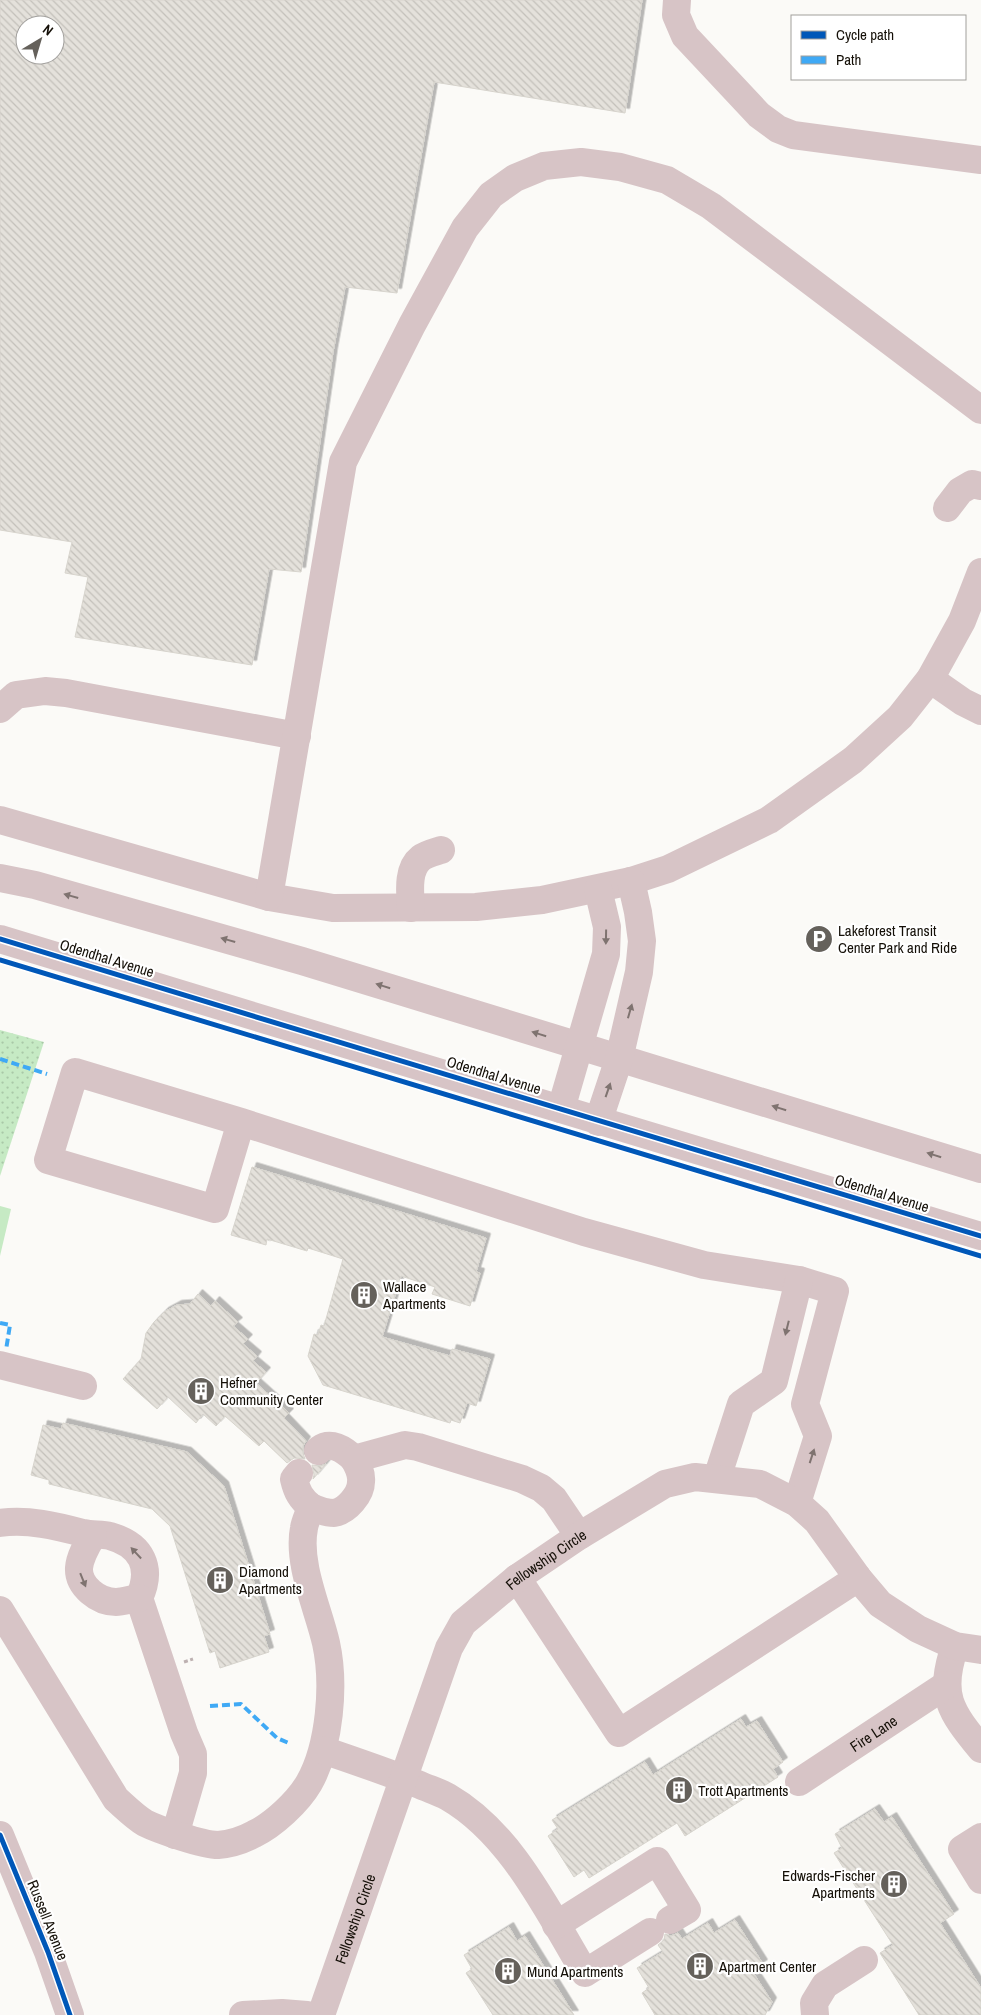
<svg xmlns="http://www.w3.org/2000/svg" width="981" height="2015" font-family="'Archivo Narrow',sans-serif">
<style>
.grass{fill:url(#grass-dots)}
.park{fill:#c6eac4}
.building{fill:url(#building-back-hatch);stroke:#d7d4cd;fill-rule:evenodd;filter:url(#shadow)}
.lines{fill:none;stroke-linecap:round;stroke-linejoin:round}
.path{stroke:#bdb1b1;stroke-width:3;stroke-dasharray:4 2.5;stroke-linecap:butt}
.minor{stroke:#d7c4c6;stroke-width:28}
.quiet{stroke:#3fa9f5;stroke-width:4;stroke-dasharray:8 4;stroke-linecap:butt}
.cycleway-casing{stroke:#fff;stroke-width:8}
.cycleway{stroke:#0057b8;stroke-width:5}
.oneway{fill:#7f7370}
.labels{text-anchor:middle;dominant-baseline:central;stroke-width:4.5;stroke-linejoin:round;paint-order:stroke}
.poi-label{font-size:15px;fill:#140f07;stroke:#fff;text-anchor:start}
.street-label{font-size:15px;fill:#140f07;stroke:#fff}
</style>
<defs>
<pattern id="grass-dots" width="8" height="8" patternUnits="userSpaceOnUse" patternTransform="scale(1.25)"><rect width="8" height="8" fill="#c6eac4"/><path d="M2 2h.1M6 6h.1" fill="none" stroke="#a9c8a7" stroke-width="1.8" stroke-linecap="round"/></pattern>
<pattern id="building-back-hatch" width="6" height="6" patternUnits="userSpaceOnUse" patternTransform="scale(1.25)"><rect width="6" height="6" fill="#e4e1db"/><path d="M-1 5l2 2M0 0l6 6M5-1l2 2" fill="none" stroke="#c3c0ba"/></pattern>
<filter id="shadow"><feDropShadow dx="4.5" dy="-4.5" stdDeviation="0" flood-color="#0004"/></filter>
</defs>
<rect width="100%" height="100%" fill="#fbfaf7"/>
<path class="grass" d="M0,1030l44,12 -44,134z"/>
<path class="park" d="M0,1206l11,3 -11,47z"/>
<g class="building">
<path d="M0,0h642l-17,113 -191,-31 -37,211 -52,-6 -12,65 -32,220 -32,-3 -17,96 -177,-28 13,-60 -23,-4 7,-31 -72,-12zM25,25h30v30h-30z"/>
<path d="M252,1167l234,71 -10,34 4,1 -10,33 -38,-12 3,-7 -34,-11 -19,61 68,19 2,-7 38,10 -14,47 -9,-3 -7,20 -9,-3 -1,3 -127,-38 -15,-29 6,-22 4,1 3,-10 3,1 19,-67 -35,-11 -1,3 -40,-12 -1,6 -35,-10z"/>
<path d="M198,1294l13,12 4,-5 23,21 -5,4 15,13 -5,5 14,12 -4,5 13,11 -10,11 33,30 -5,5 22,23 -3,5v7l2,6 -11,-1 -7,5 -23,-22 -5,5 -34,-30 -9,10 -13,-12 -7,9 -28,-26 -11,12 -34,-30 18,-20 5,-26 8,-11 10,-10 13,-7 13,-1z"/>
<path d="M63,1423l124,29 37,34 46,148 -6,2 5,16 -49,16 -5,-17 -5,2 -40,-127 -18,-17 -103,-25v-4l-18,-5 12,-50 18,4z"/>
<path d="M326,1464l-13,15 1,-4 -2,-10 8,1z"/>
<path d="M741,1719l5,8 11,-6 26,41 -10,7 5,8 -93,59 -8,-13 -88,55 -5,-8 -10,7 -26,-41 10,-7 -6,-9 93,-58 8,13z"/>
<path d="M875,1809l9,13 8,-5 62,97 -14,9 41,65v27h-62l-39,-62 13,-8 -59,-92 8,-5 -7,-14z"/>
<path d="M735,1920l28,44 -11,7 20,31 -7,13h-110l-13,-22 7,-5 -12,-20 26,-16 -5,-7 6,-5 1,-6 6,2 7,-3 4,6 26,-16 6,10z"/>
<path d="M509,1927l8,14 8,-5 49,79h-81l-27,-42 6,-4 -8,-14z"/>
</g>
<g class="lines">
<path class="path" d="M184,1662l9,-3"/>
<g class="minor">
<path d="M677,0l-1,15 9,21 74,79 19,14 15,6 188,25"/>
<path d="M947,508l13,-17 12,-7 9,2"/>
<path d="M930,679l33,23 18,9"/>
<path d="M0,709l16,-14 29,-4 21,2 231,43"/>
<path d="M0,820l269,77 64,11 143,-1 66,-7 89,-19 37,-12 101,-49 84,-60 47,-43 30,-38 32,-58 19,-49"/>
<path d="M0,878l35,7 267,76 679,208"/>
<path d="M269,897l74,-435 69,-137 53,-97 26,-33 24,-17 29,-12 37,-4 39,5 47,13 44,26 270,204"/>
<path d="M411,908c-1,-16 -4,-39 10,-50 5,-4 14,-6 20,-8"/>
<path d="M0,939c327,99 653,200 981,297"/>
<path d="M561,1109l45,-155 1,-27 -9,-38"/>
<path d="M241,1122l-26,87 -167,-49 27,-88 166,50 343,110 120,33 95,15 36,11 -30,113 13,32 -21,67"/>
<path d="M598,1122l21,-63 20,-87 3,-31 -4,-29 -7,-31"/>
<path d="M0,1365l83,21"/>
<path d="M318,1451c11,-12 27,-1 36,8"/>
<path d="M299,1473l-5,6c3,13 7,20 17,28"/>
<path d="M717,1478l24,-74 33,-23 25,-101"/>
<path d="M0,1523c28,-4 56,3 83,10 9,2 19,1 27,3 32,9 43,32 29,62l45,135 9,21v19l-18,62"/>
<path d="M93,1535c-6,10 -13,21 -14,33 -1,18 19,34 37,34 7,0 15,-3 23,-4"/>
<path d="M517,1578l102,155 239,-155"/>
<path d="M0,1610l116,189c9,8 19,18 29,24 14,7 58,22 73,22 12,-1 25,-5 36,-11 19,-9 44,-32 55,-51 21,-37 26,-99 17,-140 -8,-35 -29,-79 -22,-115 1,-7 5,-14 7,-21 7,3 15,6 23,6 13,-2 27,-19 27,-31 1,-9 -3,-16 -7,-23l51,-14 13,2 104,32 19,9 13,11 25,37"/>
<path d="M955,1646c-17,49 -5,65 26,103"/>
<path d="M323,1750c32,11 65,22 97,35 9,4 19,7 28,12 64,37 100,115 137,176l65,-41"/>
<path id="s1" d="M799,1782l147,-97"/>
<path d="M0,1835l48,117 22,63"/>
<path d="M981,1837l-19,12 19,31"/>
<path d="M556,1925l101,-64 30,49 -17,10"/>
<path d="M243,2015l39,-2 25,2"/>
<path id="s2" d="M321,2015l128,-367 14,-25 54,-45 62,-42 86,-52 30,-7 65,7 37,19 20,18 41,57 22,26 38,25 37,17 26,4"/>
<path d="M815,2015l-1,-12 11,-18 39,-25"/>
</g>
<g class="quiet">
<path d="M0,1059l47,15"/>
<path d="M0,1323l10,2 -4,25"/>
<path d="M210,1706l31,-2 36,34 14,6"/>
</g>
<g class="cycleway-casing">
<g id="cycleway">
<path d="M0,939c327,99 653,200 981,297"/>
<path d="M0,960l981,296"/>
<path d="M0,1835l48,117 22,63"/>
</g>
</g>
<use href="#cycleway" class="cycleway"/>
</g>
<defs><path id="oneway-solid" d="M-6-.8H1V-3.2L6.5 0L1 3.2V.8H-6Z" transform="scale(1.25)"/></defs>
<g class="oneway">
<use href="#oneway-solid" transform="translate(71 896) rotate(-164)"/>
<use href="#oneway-solid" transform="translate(606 937) rotate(91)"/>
<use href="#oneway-solid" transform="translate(228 940) rotate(-164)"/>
<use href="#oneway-solid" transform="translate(383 986) rotate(-163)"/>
<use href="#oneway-solid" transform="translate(630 1011) rotate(-74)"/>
<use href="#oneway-solid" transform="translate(539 1034) rotate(-163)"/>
<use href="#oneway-solid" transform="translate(608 1090) rotate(-71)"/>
<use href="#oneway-solid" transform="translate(779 1108) rotate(-163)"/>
<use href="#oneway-solid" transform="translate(934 1155) rotate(-163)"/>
<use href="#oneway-solid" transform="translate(787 1328) rotate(104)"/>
<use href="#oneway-solid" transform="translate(812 1456) rotate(-72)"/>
<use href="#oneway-solid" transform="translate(136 1553) rotate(-133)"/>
<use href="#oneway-solid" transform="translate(83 1580) rotate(68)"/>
</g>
<defs>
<g id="parking-disc" transform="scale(1.4375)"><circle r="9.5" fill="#65615b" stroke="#fff"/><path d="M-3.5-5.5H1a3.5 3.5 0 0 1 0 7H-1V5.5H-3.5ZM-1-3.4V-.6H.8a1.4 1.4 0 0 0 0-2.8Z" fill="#fff"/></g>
<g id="building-disc" transform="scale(1.4375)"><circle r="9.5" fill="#65615b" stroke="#fff"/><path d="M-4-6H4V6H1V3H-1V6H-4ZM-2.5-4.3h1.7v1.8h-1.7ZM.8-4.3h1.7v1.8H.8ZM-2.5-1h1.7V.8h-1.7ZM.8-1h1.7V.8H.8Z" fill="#fff"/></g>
</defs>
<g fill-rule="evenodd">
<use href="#parking-disc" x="819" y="939"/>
<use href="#building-disc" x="364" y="1295"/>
<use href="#building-disc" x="201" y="1391"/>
<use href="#building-disc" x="220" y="1580"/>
<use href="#building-disc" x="679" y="1790"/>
<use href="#building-disc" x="894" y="1884"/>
<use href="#building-disc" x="700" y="1966"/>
<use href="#building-disc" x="508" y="1971"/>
</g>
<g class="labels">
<g class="poi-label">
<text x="838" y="930">Lakeforest Transit<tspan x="838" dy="17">Center Park and Ride</tspan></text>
<text x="383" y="1286">Wallace<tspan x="383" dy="17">Apartments</tspan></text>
<text x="220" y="1382">Hefner<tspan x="220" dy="17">Community Center</tspan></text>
<text x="239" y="1571">Diamond<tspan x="239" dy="17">Apartments</tspan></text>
<text x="698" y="1790">Trott Apartments</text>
<text x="875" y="1875" text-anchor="end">Edwards-Fischer<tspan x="875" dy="17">Apartments</tspan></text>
<text x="719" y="1966">Apartment Center</text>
<text x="527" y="1971">Mund Apartments</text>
</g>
<g class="street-label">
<text transform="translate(107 958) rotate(17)">Odendhal Avenue</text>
<text transform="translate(494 1075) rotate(17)">Odendhal Avenue</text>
<text transform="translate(882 1193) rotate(17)">Odendhal Avenue</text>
<text stroke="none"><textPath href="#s2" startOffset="522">Fellowship Circle</textPath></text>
<text stroke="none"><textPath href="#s1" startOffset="89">Fire Lane</textPath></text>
<text stroke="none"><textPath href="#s2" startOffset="102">Fellowship Circle</textPath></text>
<text transform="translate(48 1920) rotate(68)">Russell Avenue</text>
</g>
</g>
<rect x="791" y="15" width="175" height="65" fill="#ffffff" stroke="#a19f9c"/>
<rect x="801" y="31" width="25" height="8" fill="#0057b8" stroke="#a19f9c"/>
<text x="836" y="40" font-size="15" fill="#140f07">Cycle path</text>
<rect x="801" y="56" width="25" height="8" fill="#3fa9f5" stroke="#a19f9c"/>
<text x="836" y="65" font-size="15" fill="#140f07">Path</text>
<g transform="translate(40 40) rotate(38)"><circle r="24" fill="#ffffff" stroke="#a19f9c"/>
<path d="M0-4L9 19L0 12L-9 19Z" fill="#65615b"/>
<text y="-8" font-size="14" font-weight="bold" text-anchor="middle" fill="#140f07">N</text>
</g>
</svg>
